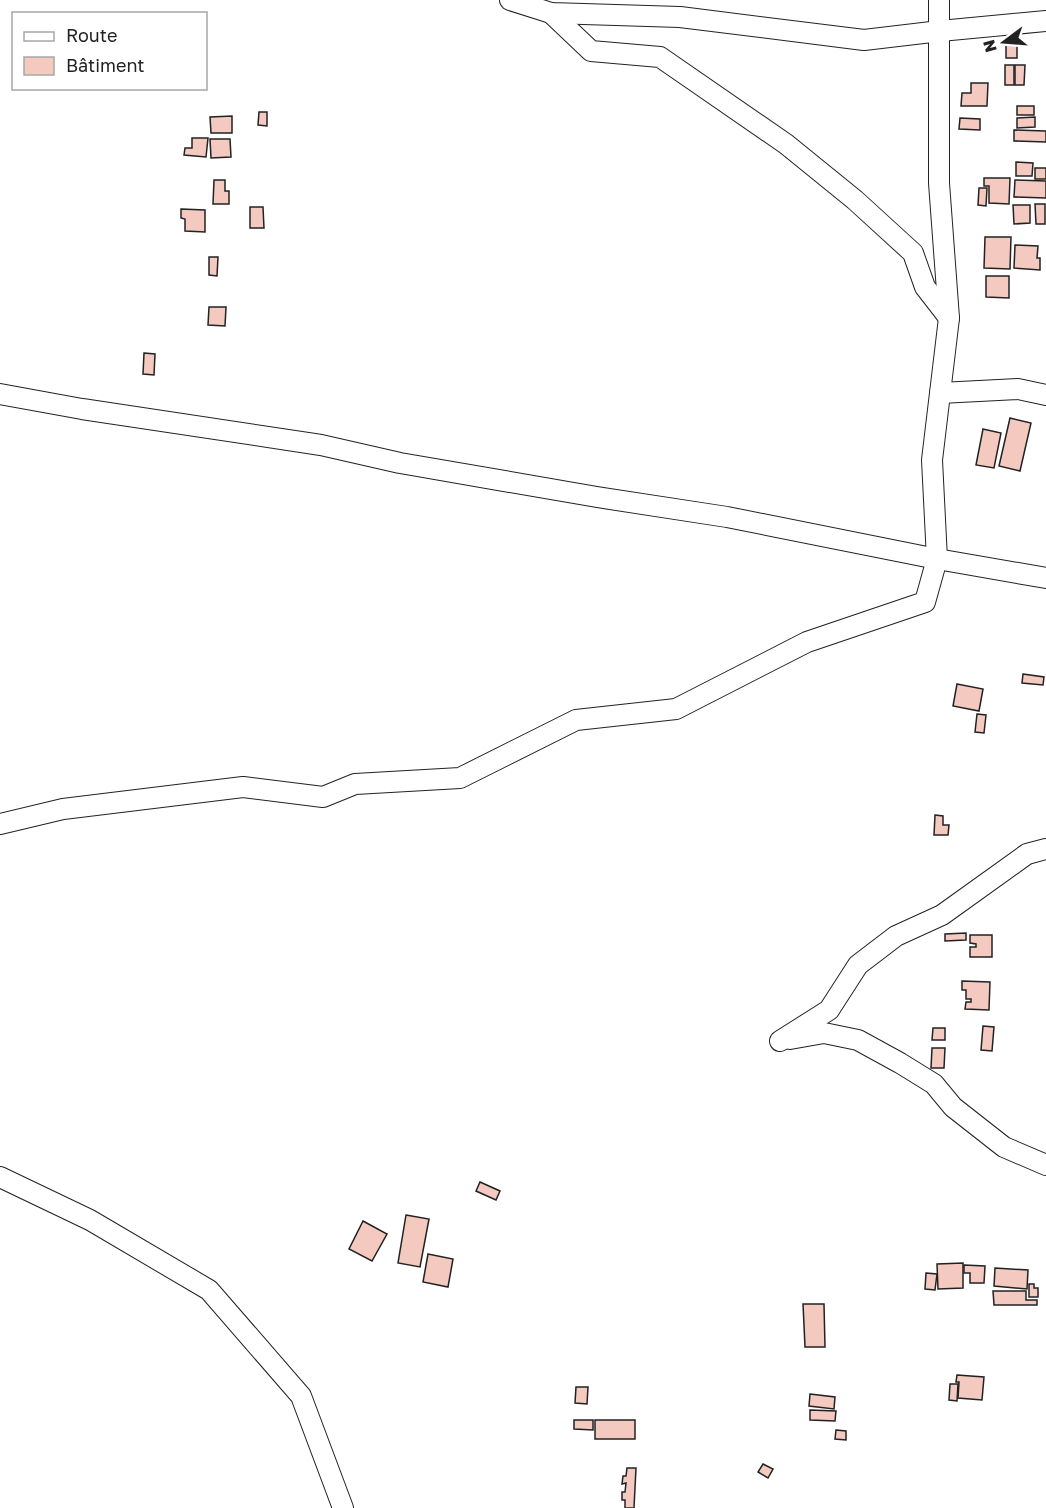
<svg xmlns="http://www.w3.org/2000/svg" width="1046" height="1508" font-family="'Golos Text',sans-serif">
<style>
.building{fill:#f3c9c0;stroke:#222;stroke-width:1.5}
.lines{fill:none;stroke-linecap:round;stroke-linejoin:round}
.minor-casing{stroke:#222;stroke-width:22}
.minor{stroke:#fff;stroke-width:20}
</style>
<rect width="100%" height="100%" fill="#fff"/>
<g class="building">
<rect x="1006" y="44" width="11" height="14"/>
<rect x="1005" y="65" width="9" height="20"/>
<path d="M1015,65h10l-1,20h-9z"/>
<path d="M971,83h17l-1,23h-26l1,-13h9z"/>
<rect x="1017" y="106" width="17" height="9"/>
<path d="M259,112h8v14l-9,-1z"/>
<path d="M232,116v17h-21l-1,-16z"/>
<path d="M1035,117v10l-18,1v-10z"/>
<path d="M960,118l20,1v11l-21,-1z"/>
<path d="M1014,130l32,1v11l-32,-1z"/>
<path d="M192,138h16l-2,19 -22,-2 1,-7h7z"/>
<path d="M210,139h20l1,18 -20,1z"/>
<path d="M1016,162l17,1 -1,13h-16z"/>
<rect x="1035" y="168" width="11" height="11"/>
<path d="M984,178h26l-1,26 -20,-1v-17h-5z"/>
<path d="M214,180h11v11h4v13h-16z"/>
<path d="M1015,180l31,1v17l-32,-1z"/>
<path d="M979,188h8l-1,18 -8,-1z"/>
<path d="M1035,204h10v20h-9z"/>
<path d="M1013,205h17v18l-16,1z"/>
<path d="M250,207h13l1,21h-14z"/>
<path d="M181,209l24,1v22l-20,-1v-12l-4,-1z"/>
<path d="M985,237h26l-1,32 -26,-1z"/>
<path d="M1015,245l23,1 -1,12h3v12l-26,-2z"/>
<path d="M209,257h9l-1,19 -8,-1z"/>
<path d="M986,276h23v22l-23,-1z"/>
<path d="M209,307h17l-1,19 -17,-1z"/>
<path d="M144,353l11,1 -1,21 -11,-1z"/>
<path d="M1010,418l21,5 -11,48 -21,-5z"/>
<path d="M983,429l18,4 -7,35 -18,-3z"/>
<path d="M1023,674l21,3 -1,8 -21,-2z"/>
<path d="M957,684l26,5 -4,22 -26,-5z"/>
<path d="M977,714l9,1 -2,18 -9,-1z"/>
<path d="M935,815l8,1v9h6l-1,10h-14z"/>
<path d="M966,933v7l-21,1v-7z"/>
<path d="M970,935h22v22h-22v-10h6v-3l-6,-1z"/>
<path d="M962,981l28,1 -1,28 -24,-1 1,-7h5v-3h-5v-9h-4z"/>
<path d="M983,1026l11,1 -2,24 -11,-1z"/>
<path d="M933,1028h12v12h-13z"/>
<path d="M932,1048h13l-1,20h-13z"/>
<path d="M480,1182l20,9 -4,9 -20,-9z"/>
<path d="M406,1215l23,4 -9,48 -22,-4z"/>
<path d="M363,1221l24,13 -15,27 -23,-12z"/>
<path d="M428,1254l25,5 -5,28 -25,-5z"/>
<path d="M963,1263v25l-25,1 -1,-25z"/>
<path d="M964,1265l21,1 -1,17h-14v-10h-6z"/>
<path d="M995,1268l33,2 -1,19 -33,-3z"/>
<path d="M926,1273l11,1 -2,16 -10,-1z"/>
<path d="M1029,1284h5v4h4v9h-9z"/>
<path d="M993,1291h33v9h11v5h-43z"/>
<path d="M803,1304h21l1,43h-20z"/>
<path d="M957,1375l27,2 -2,23 -24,-2 1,-16h-3z"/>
<path d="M950,1384h8l-1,17 -8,-1z"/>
<path d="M576,1387h12l-1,17 -12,-1z"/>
<path d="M810,1394l25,3 -1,12 -25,-3z"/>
<path d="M810,1410l26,1 -1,10 -25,-1z"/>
<path d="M574,1420h19v10l-19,-1z"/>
<rect x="595" y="1420" width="40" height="19"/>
<path d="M836,1430l10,1v9l-11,-1z"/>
<path d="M763,1464l10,5 -5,9 -10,-6z"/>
<path d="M627,1468h9l-2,40h-9v-8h-3v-8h3l1,-9 -4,1 1,-8h3z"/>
</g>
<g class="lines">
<g class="minor-casing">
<g id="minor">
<path d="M510,0l41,13 129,4 184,23 76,-9 106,-10"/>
<path d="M551,13l40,38 69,6 126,87 69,56 58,53 12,34 24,31"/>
<path d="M940,393l78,-4 28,6"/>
<path d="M0,394l82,15 239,36 79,18 197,34 130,20 210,42 109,19"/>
<path d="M0,824l63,-15 180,-22 80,10 32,-13 105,-6 116,-58 100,-11 131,-67 118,-40 12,-43 -5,-99 17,-142 -10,-135v-183"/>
<path d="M790,1039l34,-6 34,7 42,23 34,21 19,23 51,40 42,18"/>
<path d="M780,1041l49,-31 29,-45 38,-29 46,-21 85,-61 19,-5"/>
<path d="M0,1177l90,43 119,70 92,106 42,112"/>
</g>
</g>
<use href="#minor" class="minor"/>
</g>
<rect x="12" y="12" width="195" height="78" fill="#ffffff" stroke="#a7a7a7" stroke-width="1.5"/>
<rect x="24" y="32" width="30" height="9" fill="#ffffff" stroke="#a7a7a7" stroke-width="1.5"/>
<text x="66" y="42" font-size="18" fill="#222222">Route</text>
<rect x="24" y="57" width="30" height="18" fill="#f3c9c0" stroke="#a7a7a7" stroke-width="1.5"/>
<text x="66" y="72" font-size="18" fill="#222222">Bâtiment</text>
<g transform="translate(1004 42) rotate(254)" stroke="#ffffff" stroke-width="4.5" paint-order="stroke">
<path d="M0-4.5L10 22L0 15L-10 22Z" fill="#222222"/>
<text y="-9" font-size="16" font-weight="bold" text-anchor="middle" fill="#222222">N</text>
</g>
</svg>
